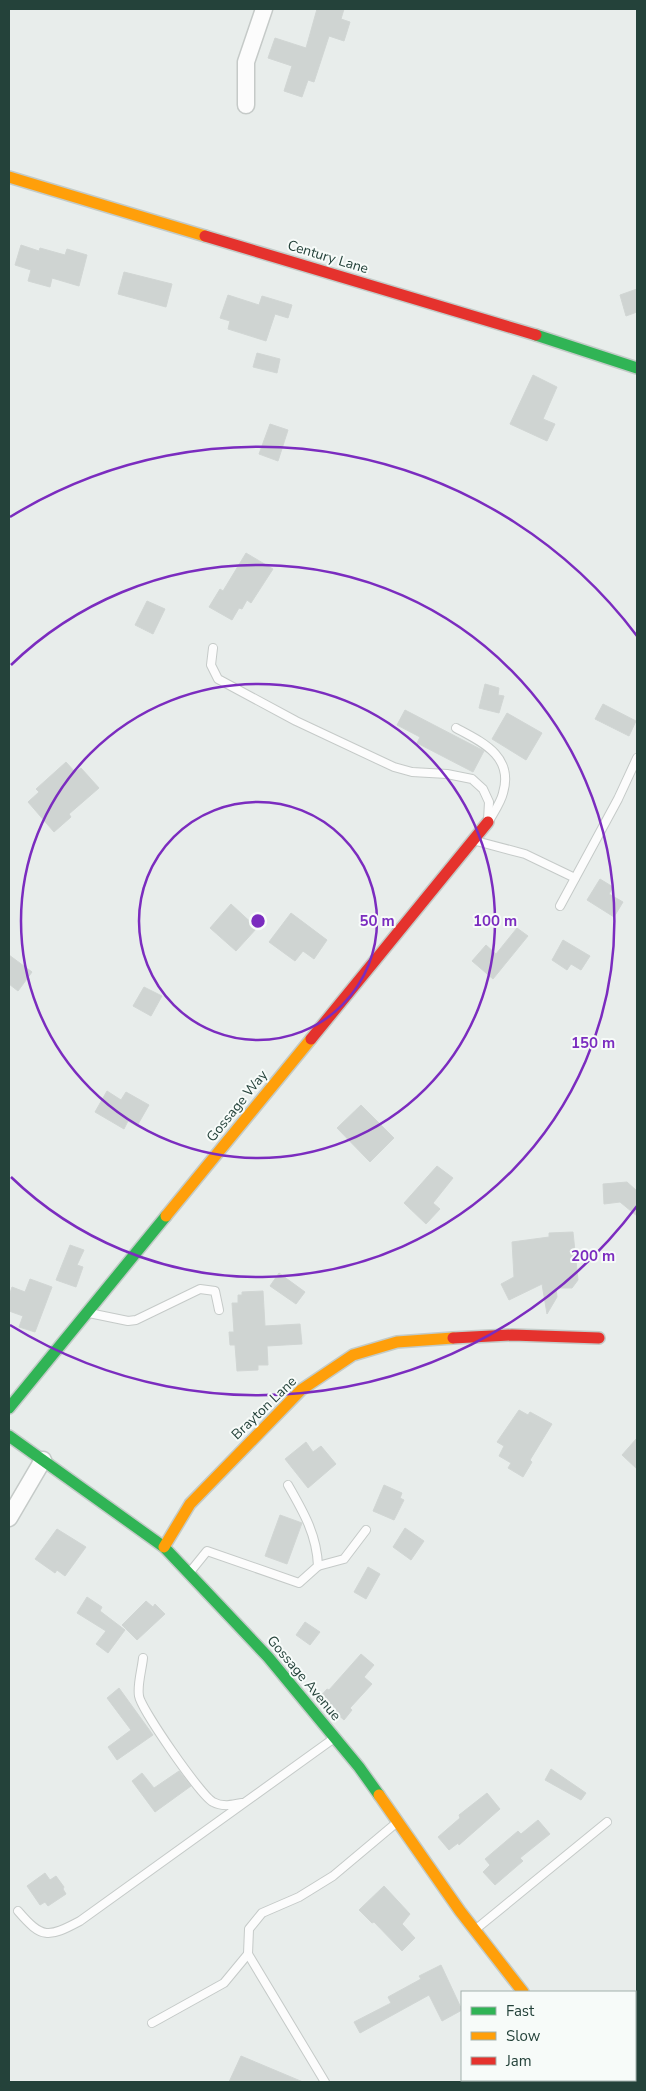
<svg xmlns="http://www.w3.org/2000/svg" width="646" height="2091" font-family="'Nunito Sans',sans-serif">
<style>
.building{fill:#cfd4d2;stroke:#d1d6d4}
.lines{fill:none;stroke-linecap:round;stroke-linejoin:round}
.lane-casing{stroke:#c5cac8;stroke-width:10}
.street-casing{stroke:#c5cac8;stroke-width:19}
.fast-casing{stroke:#c3cbc8;stroke-width:14}
.slow-casing{stroke:#c3cbc8;stroke-width:14}
.jam-casing{stroke:#c3cbc8;stroke-width:14}
.lane{stroke:#fcfcfc;stroke-width:8}
.street{stroke:#fcfcfc;stroke-width:16}
.fast{stroke:#30b455;stroke-width:11}
.slow{stroke:#ff9f0a;stroke-width:11}
.jam{stroke:#e5322d;stroke-width:11}
.ring{fill:none;stroke:#7b2cbf;stroke-width:2.5}
.labels{text-anchor:middle;dominant-baseline:central;stroke-width:4;stroke-linejoin:round;paint-order:stroke}
.street-label{font-size:14px;fill:#24423a;stroke:#f7fbf9}
.centre{fill:#7b2cbf;stroke:#f7fbf9;stroke-width:2.5}
.ring-label{font-size:15px;text-anchor:middle;font-weight:bold;fill:#7b2cbf;stroke:#f7fbf9;stroke-width:4;stroke-linejoin:round;paint-order:stroke}
</style>
<rect width="100%" height="100%" fill="#e8edeb"/>
<g class="building">
<path d="M317,9h27l-3,10 9,3 -6,19 -15,-5 -15,46 -6,-2 -6,17 -18,-6 8,-25 -24,-8 7,-20 31,10z"/>
<path d="M21,245l18,6 1,-3 25,7 2,-6 20,6 -8,31 -27,-8 -2,9 -22,-6 3,-11 -16,-5z"/>
<path d="M124,272l48,12 -6,23 -48,-13z"/>
<path d="M637,289v23l-11,4 -6,-21z"/>
<path d="M228,295l31,10 3,-9 30,9 -4,13 -13,-4 -9,27 -38,-12 2,-8 -10,-3z"/>
<path d="M257,353l23,6 -3,14 -24,-6z"/>
<path d="M533,375l24,12 -14,32 12,5 -8,17 -37,-17z"/>
<path d="M270,424l18,6 -10,31 -19,-7z"/>
<path d="M246,553l27,16 -22,34 -4,-3 -5,9 -3,-1 -7,12 -23,-13 11,-18 3,2z"/>
<path d="M147,601l18,8 -12,25 -18,-9z"/>
<path d="M485,684l14,4 -1,7 6,1 -5,17 -20,-5z"/>
<path d="M603,704l33,17 -7,15 -34,-17z"/>
<path d="M405,710l79,41 -11,21 -56,-29 3,-6 -23,-12z"/>
<path d="M507,713l35,20 -16,27 -34,-21z"/>
<path d="M66,762l9,10 6,-4 18,20 -30,26 2,3 -17,15 -26,-30 11,-10 -3,-3z"/>
<path d="M600,879l13,8 -4,7 14,8 -9,15 -27,-17z"/>
<path d="M231,904l26,24 -21,23 -26,-23z"/>
<path d="M291,913l36,27 -13,19 -11,-8 -8,10 -26,-19z"/>
<path d="M517,928l11,8 -35,43 -21,-18 14,-16 10,9z"/>
<path d="M563,940l27,16 -9,14 -10,-6 -4,6 -15,-10z"/>
<path d="M9,955l23,17 -14,19 -9,-7z"/>
<path d="M144,987l18,9 -11,20 -18,-10z"/>
<path d="M107,1091l14,9 5,-8 23,13 -12,21 -9,-5 -4,8 -29,-17z"/>
<path d="M361,1105l33,33 -24,24 -33,-34z"/>
<path d="M437,1166l16,12 -20,25 7,6 -14,15 -22,-21z"/>
<path d="M627,1182l10,9v25l-17,-14 -16,2 -1,-20z"/>
<path d="M573,1232l5,48 -6,8h-16l1,9 -10,17 -5,-30 -33,16 -8,-16 13,-7 -2,-35 37,-5v-4z"/>
<path d="M70,1245l14,5 -7,15 6,2 -7,20 -20,-7z"/>
<path d="M279,1273l26,19 -9,12 -26,-18z"/>
<path d="M30,1279l22,8 -17,45 -16,-5 4,-11 -14,-5v-15l3,-9 13,5z"/>
<path d="M263,1291l2,35 35,-2 2,20 -35,2 1,19h-10v5l-21,1 -2,-26h-5l-1,-13h5l-2,-29h6v-8h4v-3z"/>
<path d="M519,1410l9,5 2,-3 22,12 -22,36 2,2 -9,15 -15,-9 3,-5 -12,-7 5,-10 -7,-4z"/>
<path d="M637,1438v31l-15,-14z"/>
<path d="M306,1442l7,10 8,-6 15,18 -28,24 -23,-29z"/>
<path d="M384,1485l18,8 -2,5 4,2 -10,20 -21,-9z"/>
<path d="M280,1515l22,8 -15,41 -22,-8z"/>
<path d="M405,1528l19,13 -13,19 -18,-13z"/>
<path d="M57,1529l29,18 -21,29 -8,-6 -2,3 -20,-14z"/>
<path d="M368,1567l12,7 -14,25 -12,-7z"/>
<path d="M87,1597l15,10 -2,4 25,19 -17,23 -12,-9 10,-13 -29,-18z"/>
<path d="M146,1601l7,6 2,-3 10,10 -28,26 -15,-15z"/>
<path d="M305,1622l15,10 -10,13 -14,-10z"/>
<path d="M361,1654l13,11 -10,12 8,7 -22,24 2,2 -8,10 -25,-22 8,-9 2,1z"/>
<path d="M119,1688l34,47 -36,25 -9,-13 23,-17 -24,-32z"/>
<path d="M551,1769l35,24 -5,7 -36,-20z"/>
<path d="M179,1771l12,15 -36,26 -23,-31 10,-8 12,15z"/>
<path d="M487,1793l13,16 -41,36 -1,-2 -9,7 -11,-13 22,-19 -1,-3z"/>
<path d="M538,1820l12,14 -30,24 3,3 -28,24 -12,-13 7,-7 -5,-6 33,-28 3,3z"/>
<path d="M45,1873l5,7 6,-4 8,11 -1,2 3,5 -18,12 -3,-4 -5,3 -13,-19z"/>
<path d="M384,1886l26,28 -8,10 13,14 -13,13 -28,-29 -2,1 -13,-13z"/>
<path d="M441,1965l21,45 -20,11 -13,-26 -69,38 -6,-11 37,-19 -3,-6 33,-18 -2,-3z"/>
<path d="M241,2056l62,26h-74z"/>
</g>
<g class="lines">
<g class="lane-casing">
<g id="lane">
<path d="M213,648l-2,17 7,14 78,42 98,46 18,5 35,2 25,5 11,10 6,13 -1,18"/>
<path d="M456,728c26,14 58,28 47,65 -2,9 -9,19 -14,28"/>
<path d="M476,841l49,13 50,24"/>
<path d="M560,906l58,-107 19,-41"/>
<path d="M89,1313l39,8 8,-1 64,-31 15,2 4,19"/>
<path d="M318,1566l26,-7 22,-29"/>
<path d="M190,1572l17,-21 92,32 19,-17c-1,-31 -15,-55 -30,-81"/>
<path d="M143,1658c-1,11 -6,27 -4,38 2,13 62,100 74,106 9,5 19,3 29,1"/>
<path d="M18,1911c24,28 30,27 62,10l253,-182"/>
<path d="M476,1929l131,-107"/>
<path d="M152,2023l72,-40 24,-29"/>
<path d="M325,2082l-77,-128 1,-25 13,-16 37,-16 34,-21 62,-52"/>
</g>
</g>
<g class="street-casing">
<g id="street">
<path d="M246,105v-43l18,-53"/>
<path d="M9,1518l34,-58"/>
</g>
</g>
<g class="fast-casing">
<g id="fast">
<path d="M536,335l101,33"/>
<path d="M9,1408l157,-192"/>
<path d="M9,1436l155,111 104,110 91,110 20,28"/>
</g>
</g>
<g class="slow-casing">
<g id="slow">
<path d="M9,177l196,59"/>
<path d="M166,1216l145,-177"/>
<path d="M164,1547l26,-43 111,-114 52,-35 44,-13 56,-4"/>
<path d="M379,1795l81,116 63,81"/>
<path d="M574,2080l2,2"/>
</g>
</g>
<g class="jam-casing">
<g id="jam">
<path d="M205,236l331,99"/>
<path d="M311,1039l177,-217"/>
<path d="M453,1338l59,-3 87,3"/>
</g>
</g>
<use href="#lane" class="lane"/>
<use href="#street" class="street"/>
<use href="#fast" class="fast"/>
<use href="#slow" class="slow"/>
<use href="#jam" class="jam"/>
</g>
<g class="ring">
<circle cx="258" cy="921" r="119"/>
<circle cx="258" cy="921" r="237"/>
<path d="M11 665A356 356 0 1 1 11 1177"/>
<path d="M637 1206A474 474 0 0 1 10 1325M10 517A474 474 0 0 1 637 636"/>
</g>
<g class="labels">
<g class="street-label">
<text transform="translate(328 257) rotate(17)">Century Lane</text>
<text transform="translate(237 1106) rotate(-51)">Gossage Way</text>
<text transform="translate(264 1408) rotate(-44)">Brayton Lane</text>
<text transform="translate(304 1678) rotate(50)">Gossage Avenue</text>
</g>
</g>
<circle cx="258" cy="921" r="8" class="centre"/>
<g class="ring-label">
<text x="377" y="926">50 m</text>
<text x="495" y="926">100 m</text>
<text x="593" y="1048">150 m</text>
<text x="593" y="1261">200 m</text>
</g>
<rect width="646" height="2091" fill="none" stroke="#24423a" stroke-width="20"/>
<rect x="461" y="1991" width="175" height="90" fill="#f7fbf9" stroke="#a3b1ad"/>
<rect x="471" y="2007" width="25" height="8" fill="#30b455" stroke="#a3b1ad"/>
<text x="506" y="2016" font-size="15" fill="#24423a">Fast</text>
<rect x="471" y="2032" width="25" height="8" fill="#ff9f0a" stroke="#a3b1ad"/>
<text x="506" y="2041" font-size="15" fill="#24423a">Slow</text>
<rect x="471" y="2057" width="25" height="8" fill="#e5322d" stroke="#a3b1ad"/>
<text x="506" y="2066" font-size="15" fill="#24423a">Jam</text>
</svg>
